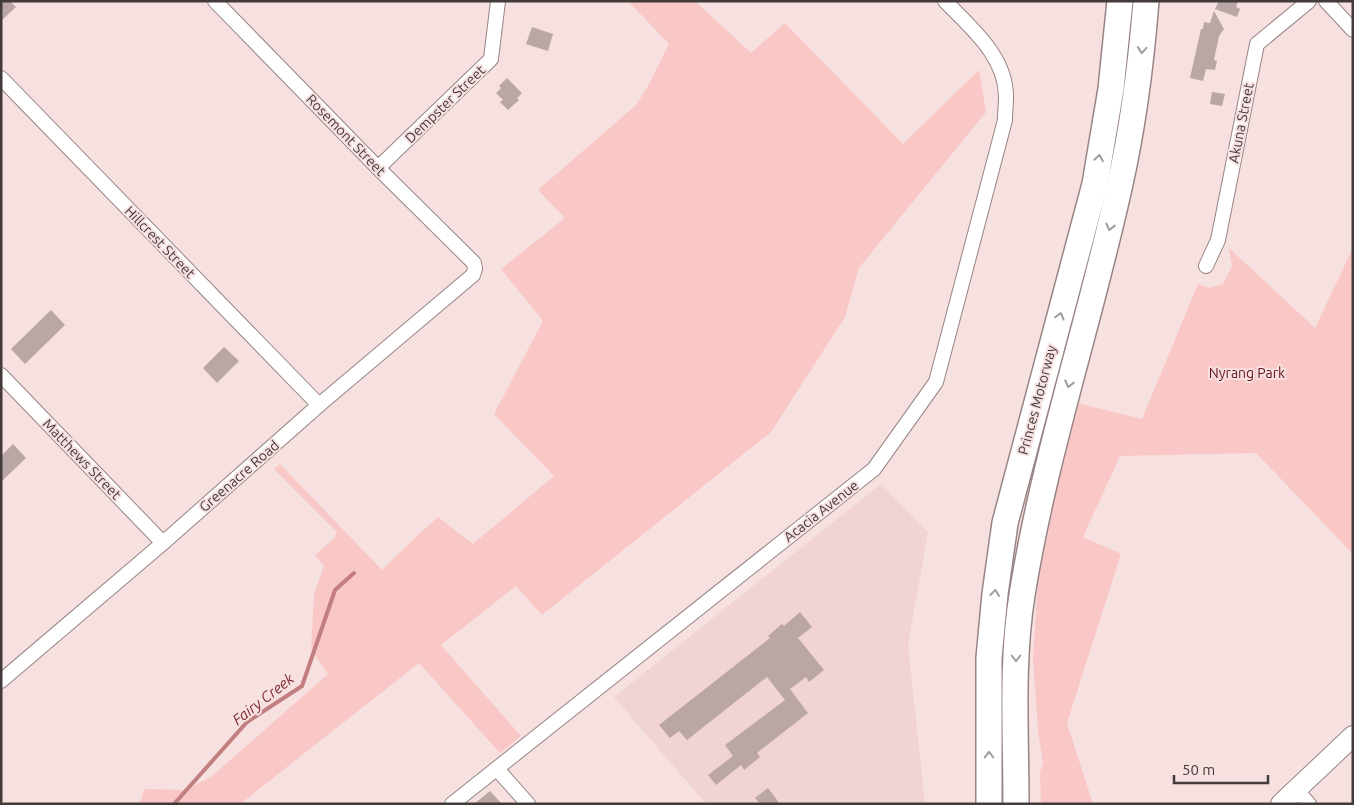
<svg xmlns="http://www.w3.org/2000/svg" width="1354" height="805" font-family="Ubuntu,sans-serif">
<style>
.built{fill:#f1d3d3}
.green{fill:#fac7c7}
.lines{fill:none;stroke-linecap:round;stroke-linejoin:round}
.stream{stroke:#c37f80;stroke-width:4}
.building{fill:#bba6a6}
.street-casing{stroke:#988484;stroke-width:16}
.secondary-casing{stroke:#988484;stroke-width:22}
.highway-casing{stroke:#988484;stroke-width:28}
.street{stroke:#fff;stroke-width:14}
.secondary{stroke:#fff;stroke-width:20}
.highway{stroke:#fff;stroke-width:25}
.oneway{stroke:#a19c9c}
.labels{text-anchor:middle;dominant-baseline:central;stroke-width:4;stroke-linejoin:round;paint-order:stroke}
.street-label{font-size:14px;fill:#433a3a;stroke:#f6e0e0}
.park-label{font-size:14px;fill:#65121e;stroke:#f6e0e0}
.water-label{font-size:15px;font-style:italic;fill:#7e2b32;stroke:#f6e0e0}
</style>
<rect width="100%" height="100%" fill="#f6e0e0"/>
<path class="built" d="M881,484l47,48 -20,113 17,159h-219l-92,-107z"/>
<g class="green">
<path d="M628,1h67l56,52 34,-30 118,121 76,-74 7,42 -127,156 -14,49 -74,115 -229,183 -26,-29 -75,59 80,91 -21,17 -81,-90 -179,141h-100l4,-15 41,1 26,-13 117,-103 -17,-25 3,-55 10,-28 -9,-11 20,-17 1,-7 -62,-62 6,-5 102,106 38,-37 18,-16 35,27 81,-68 -60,-62 49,-93 -42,-52 64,-51 -27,-28 98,-85 11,-17 22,-44z"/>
<path d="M1229,248l86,80 38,-80v306l-97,-101 -136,3 -37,81 38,17 -54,169 26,81h-52l-1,-32 3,-9 -5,-32 -5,-73 4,-62 3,-39 16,-72 21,-82 65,16 56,-135 11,4 14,-4 9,-18z"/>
</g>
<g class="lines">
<path class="stream" d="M174,804l73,-82 55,-36 33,-96 19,-17"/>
</g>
<g class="building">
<path d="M1,1h9l6,6 -15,14z"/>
<path d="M1219,1h19l-2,6 4,2 -3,8 -22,-8z"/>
<path d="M1214,11l10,18 -5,7 -5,24 3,1 -2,9 -9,-1 -3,12 -13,-3 11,-49h2l1,-7 6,1z"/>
<path d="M532,27l21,7 -5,17 -22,-7z"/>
<path d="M507,78l15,15 -5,5 2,2 -11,10 -8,-8 3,-2 -7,-7 5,-5 -2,-2z"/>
<path d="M1212,92l13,2 -3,12 -12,-2z"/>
<path d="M51,310l14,15 -40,39 -14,-15z"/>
<path d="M224,347l15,14 -22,22 -14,-15z"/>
<path d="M13,444l13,14 -25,24v-26z"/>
<path d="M800,612l12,15 -14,11 26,32 -15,12 -3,-5 -16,12 18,24 -51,40 3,4 -16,13 -3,-5 -25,20 -8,-10 25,-19 -8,-11 60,-45 -18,-23 -80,63 -8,-9 -9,7 -11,-13 111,-87 -2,-2 14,-12 2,2z"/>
<path d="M768,788l12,16h-20l-5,-6z"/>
<path d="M490,791l12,13h-28z"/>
</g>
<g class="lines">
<g class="street-casing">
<g id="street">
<path d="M1326,1l27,29"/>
<path d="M1,78l318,327"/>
<path d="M378,168l113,-109 7,-58"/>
<path d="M1206,266l12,-26 39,-196 52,-43"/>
<path d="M1,375l162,168"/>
<path d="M1,681l162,-138 156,-138 154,-130 2,-6 -1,-6 -96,-95 -163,-167"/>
<path d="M497,769l31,35"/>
<path d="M1296,790l13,14"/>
<path d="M452,804l422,-335 62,-87 69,-262c0,-8 1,-16 1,-23 0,-41 -35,-69 -61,-96"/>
</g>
</g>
<g class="secondary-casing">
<path id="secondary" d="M1281,804l72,-68"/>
</g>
<g class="highway-casing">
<g id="highway">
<path d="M989,804v-146l6,-64 10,-71 90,-339 16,-95 9,-88"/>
<path d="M1016,804c0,-69 -5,-141 6,-209 22,-138 67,-271 97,-407 14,-61 22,-124 27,-187"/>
</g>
</g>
<use href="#street" class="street"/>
<use href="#secondary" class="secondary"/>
<use href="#highway" class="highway"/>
</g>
<defs><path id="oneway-chevron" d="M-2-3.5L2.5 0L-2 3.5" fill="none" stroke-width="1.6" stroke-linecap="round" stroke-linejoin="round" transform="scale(1.25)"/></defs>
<g class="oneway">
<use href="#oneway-chevron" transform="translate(1142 50) rotate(95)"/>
<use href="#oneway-chevron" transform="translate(1099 158) rotate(-81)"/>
<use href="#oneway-chevron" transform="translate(1110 227) rotate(104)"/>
<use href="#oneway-chevron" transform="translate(1060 316) rotate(-75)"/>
<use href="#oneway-chevron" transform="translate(1069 384) rotate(104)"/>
<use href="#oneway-chevron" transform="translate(995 593) rotate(-83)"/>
<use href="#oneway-chevron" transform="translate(1016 658) rotate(90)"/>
<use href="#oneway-chevron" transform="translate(989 755) rotate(-90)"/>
</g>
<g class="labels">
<g class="street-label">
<text transform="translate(445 104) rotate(-44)">Dempster Street</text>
<text transform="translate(1241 123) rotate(-79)">Akuna Street</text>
<text transform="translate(346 135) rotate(46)">Rosemont Street</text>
<text transform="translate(160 242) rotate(46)">Hillcrest Street</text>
<text transform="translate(1037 400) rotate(-75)">Princes Motorway</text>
<text transform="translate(82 459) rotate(46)">Matthews Street</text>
<text transform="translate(239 476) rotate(-41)">Greenacre Road</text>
<text transform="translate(821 511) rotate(-38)">Acacia Avenue</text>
</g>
<g class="park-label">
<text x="1247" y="373">Nyrang Park</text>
</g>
<g class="water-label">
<text transform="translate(263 699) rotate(-38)">Fairy Creek</text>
</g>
</g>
<rect width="1354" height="805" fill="none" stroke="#433a3a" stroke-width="5"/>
<path d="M1174 775v8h94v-8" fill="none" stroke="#433a3a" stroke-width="2.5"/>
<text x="1182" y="775" font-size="15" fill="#433a3a" stroke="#f6e0e0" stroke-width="4" paint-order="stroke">50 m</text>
</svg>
